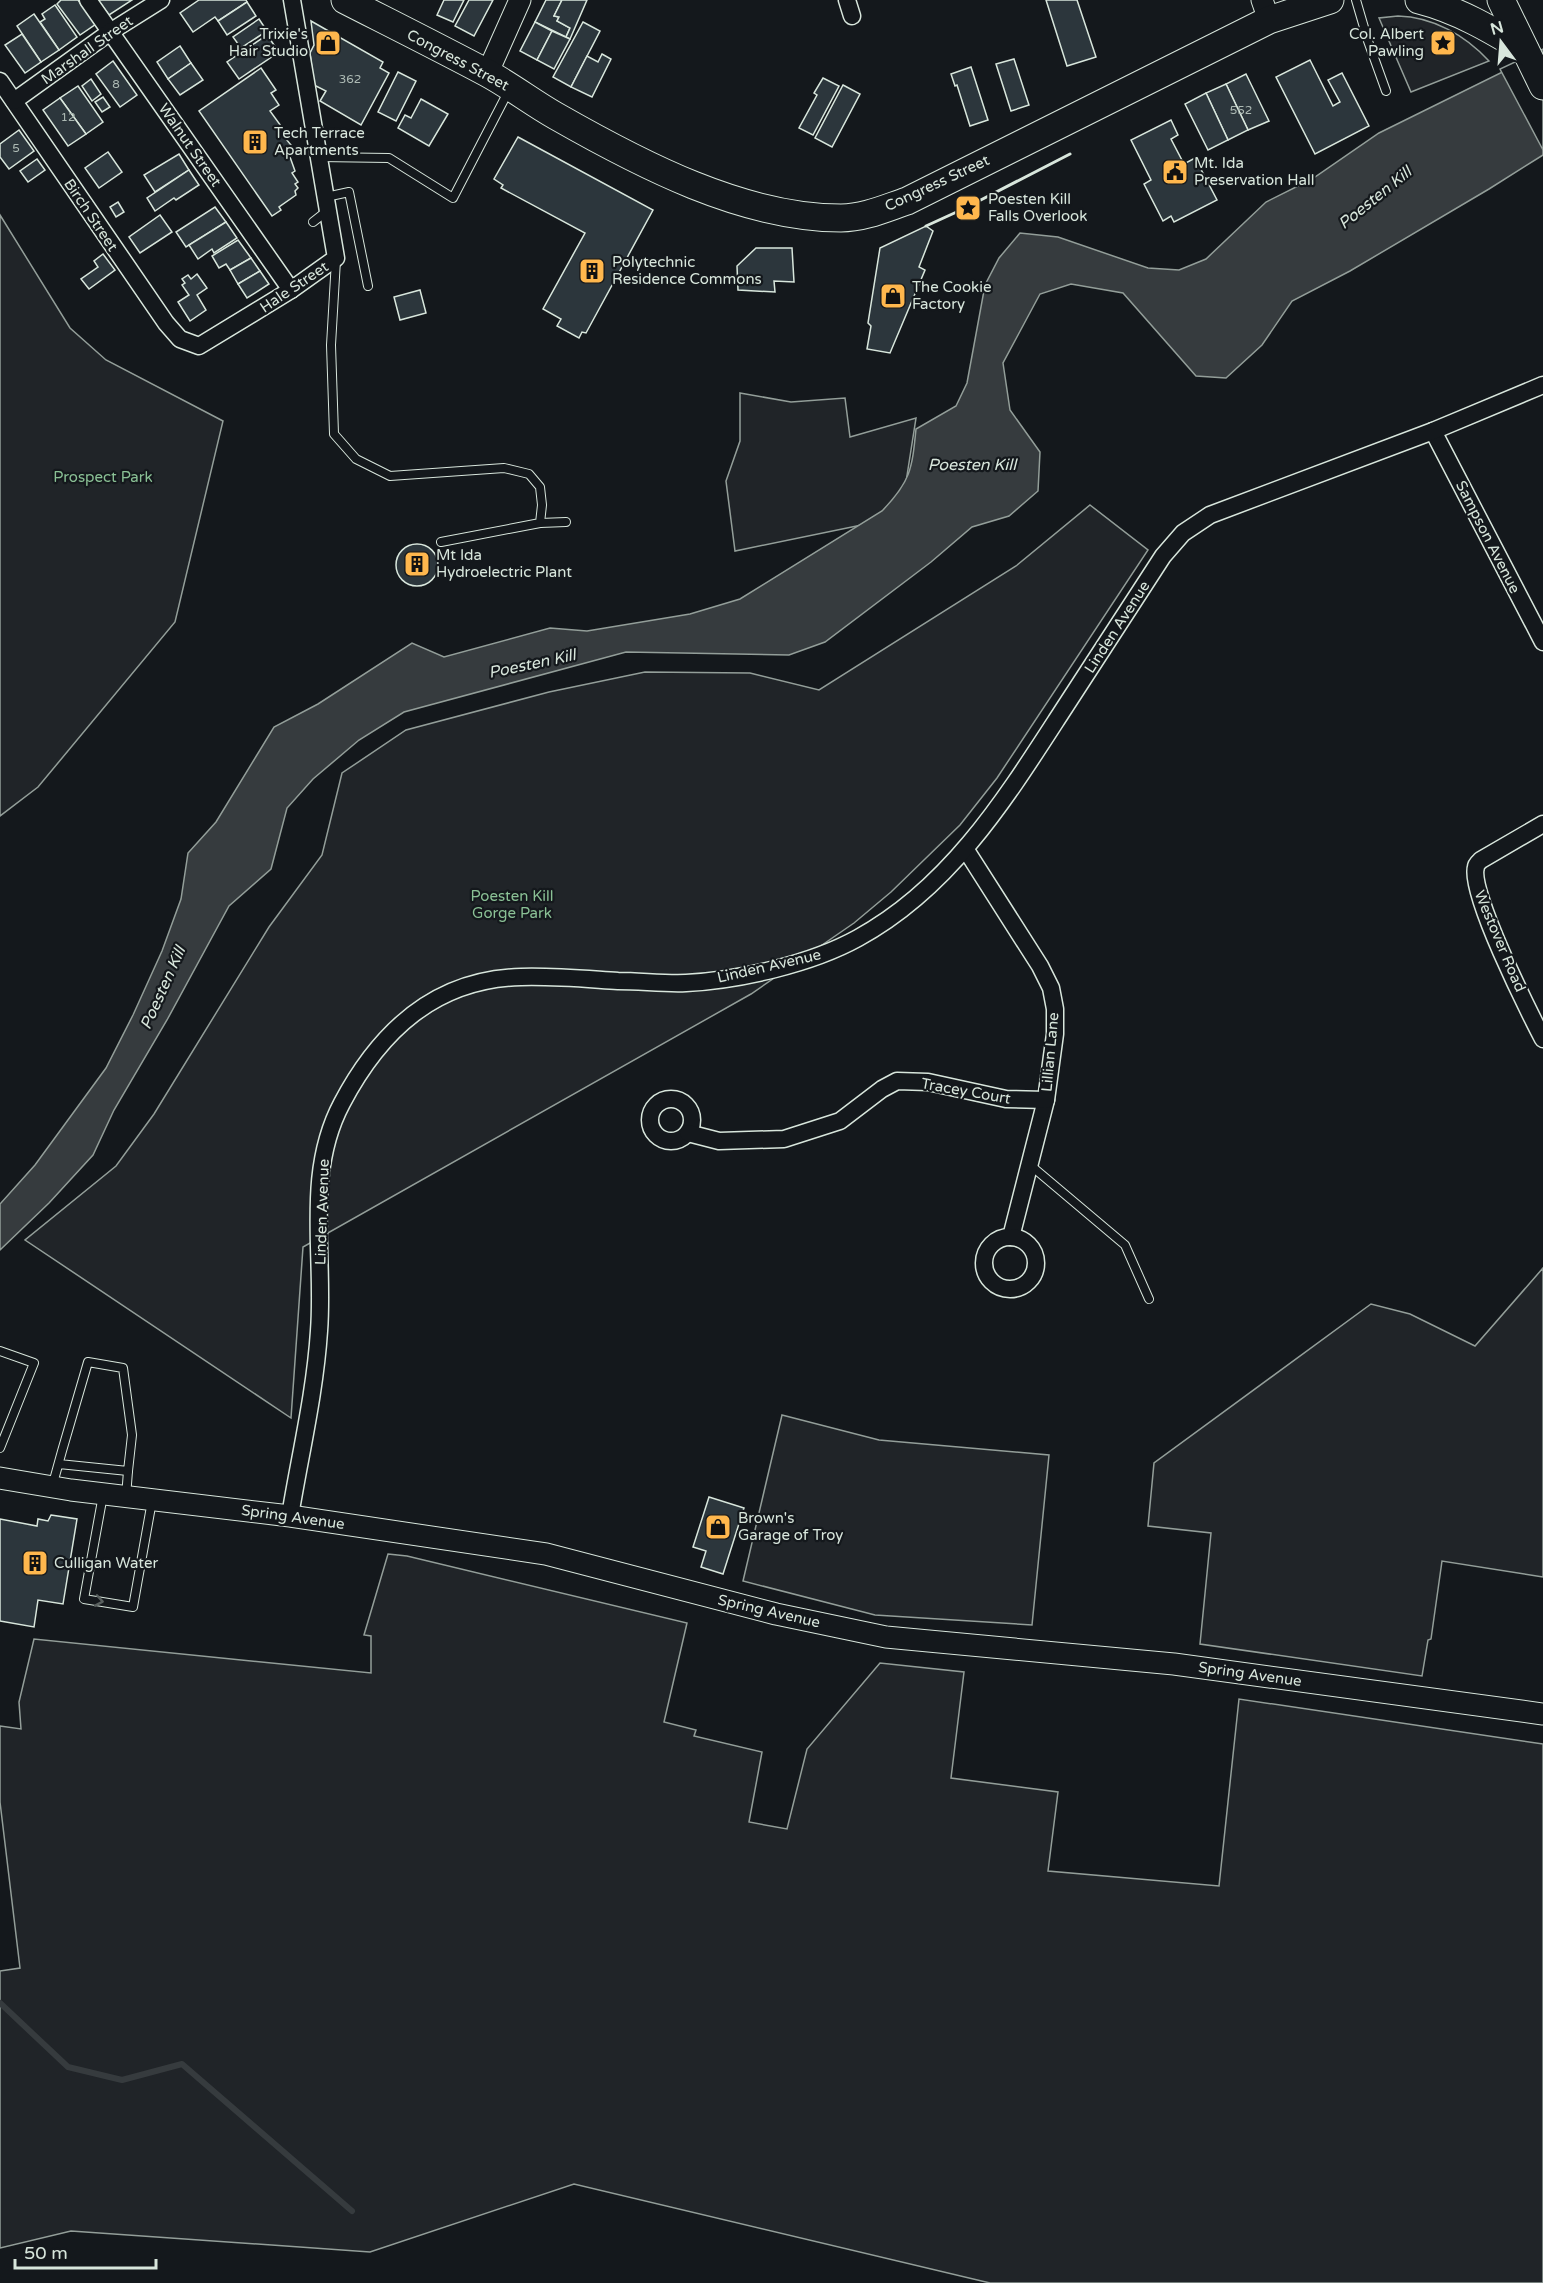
<svg xmlns="http://www.w3.org/2000/svg" width="1543" height="2283" font-family="'Varela Round',sans-serif">
<style>
.green{fill:#202428;stroke:#939e99;stroke-width:1.5}
.water{fill:#363b3e;stroke:#939e99;stroke-width:1.5}
.pier{fill:#14181c;stroke:#939e99;stroke-width:1.5}
.lines{fill:none;stroke-linecap:round;stroke-linejoin:round}
.stream{stroke:#363b3e;stroke-width:6}
.building{fill:#2c363c;stroke:#d8e6dc;stroke-width:1.5}
.service-casing{stroke:#d8e6dc;stroke-width:10}
.minor-casing{stroke:#d8e6dc;stroke-width:19}
.tertiary-casing{stroke:#d8e6dc;stroke-width:23}
.primary-casing{stroke:#d8e6dc;stroke-width:29}
.service{stroke:#14181c;stroke-width:8}
.minor{stroke:#14181c;stroke-width:16}
.tertiary{stroke:#14181c;stroke-width:21}
.primary{stroke:#14181c;stroke-width:27}
.wall{stroke:#d8e6dc;stroke-width:3}
.oneway{stroke:#59605f}
.labels{text-anchor:middle;dominant-baseline:central;stroke-width:4.5;stroke-linejoin:round;paint-order:stroke}
.number-label{font-size:12px;fill:#adbab4}
.poi-label{font-size:15px;fill:#d8e6dc;stroke:#14181c;text-anchor:start}
.street-label{font-size:15px;fill:#d8e6dc;stroke:#14181c}
.park-label{font-size:15px;fill:#8ac095;stroke:#14181c}
.water-label{font-size:16px;font-style:italic;fill:#d8e6dc;stroke:#14181c}
</style>
<rect width="100%" height="100%" fill="#14181c"/>
<g class="green">
<path d="M1398,16c35,1 67,19 91,45l-78,31 -32,-74z"/>
<path d="M0,215l70,113 36,32 117,61 -48,201 -137,165 -38,29z"/>
<path d="M740,393l51,9 54,-4 5,39 66,-19 -15,96 -20,7 -146,30 -9,-70 14,-40z"/>
<path d="M1090,505l58,45 -151,228 -37,47 -69,67 -37,31 -103,71 -448,253 -12,171 -266,-178 91,-74 38,-52 115,-187 53,-72 20,-82 64,-43 143,-38 96,-20 105,1 69,17 197,-124z"/>
<path d="M1543,1268v309l-101,-16 -11,78 -3,1 -6,36 -222,-32 11,-111 -63,-7 6,-63 217,-159 39,10 65,32z"/>
<path d="M782,1415l97,25 170,15 -17,170 -157,-10 -132,-34z"/>
<path d="M388,1554l19,2 280,67 -23,99 32,8 -2,6 68,16 -13,70 38,7 20,-80 73,-86 84,9 -13,106 107,14 -10,79 171,15 20,-187 304,45v539h-553l-416,-99 -204,68 -299,-21 -71,17v-277l20,-3 -20,-166v-76l21,3 -2,-27 15,-63 337,34v-37l-7,-1z"/>
</g>
<path class="water" d="M1543,52v103l-54,34 -139,82 -58,30 -30,44 -36,33 -30,-2 -73,-83 -52,-9 -31,10 -37,69 7,47 30,42 -2,39 -29,25 -37,11 -41,35 -106,80 -36,13 -163,-3 -222,60 -45,28 -46,39 -26,29 -16,61 -42,37 -62,114 -53,90 -21,45 -44,48 -49,47v-46l35,-39 71,-97 27,-53 29,-64 19,-52 7,-46 28,-31 58,-95 44,-23 94,-61 32,14 106,-29 37,3 103,-17 50,-15 142,-88c29,-30 30,-42 34,-82l40,-23 11,-23 18,-98 14,-27 21,-25 38,4 90,31 31,2 27,-11 60,-57 46,-23 67,-46z"/>
<path class="pier" d="M1543,49v101l-43,-81z"/>
<g class="lines">
<path class="stream" d="M0,2003l68,64 54,13 60,-16 170,147"/>
</g>
<g class="building">
<path d="M78,0l18,24 -16,11 -23,-31 4,-4z"/>
<path d="M98,0h34l-23,15z"/>
<path d="M199,0h47l1,2 -29,19 -3,-4 -22,15 -13,-19z"/>
<path d="M444,0h20l-11,22 -16,-7z"/>
<path d="M469,0h24l-19,36 -19,-10z"/>
<path d="M546,0h16l-8,16 5,1 -2,4 13,7 -4,9 -31,-15z"/>
<path d="M562,0h25l-17,39 -4,-2 4,-9 -13,-7 2,-4 -5,-1z"/>
<path d="M1046,0h31l19,57 -29,9z"/>
<path d="M247,2l9,14 -29,19 -9,-14z"/>
<path d="M55,5l22,32 -18,13 -19,-28 5,-3 -3,-5z"/>
<path d="M34,14l25,36 -18,12 -24,-36z"/>
<path d="M259,19l8,12 -26,17 -8,-11z"/>
<path d="M311,21l72,41 -3,6 9,5 -28,52 -41,-24 6,-10 -12,-6 -4,-32 4,-8z"/>
<path d="M535,22l17,9 -15,29 -17,-9z"/>
<path d="M583,22l17,9 -29,56 -18,-10z"/>
<path d="M552,31l18,8 -16,30 -17,-9z"/>
<path d="M22,34l19,28 -16,11 -20,-28z"/>
<path d="M267,35l12,17 -40,27 -12,-17z"/>
<path d="M180,46l11,17 -23,16 -11,-17z"/>
<path d="M602,54l9,5 -19,38 -21,-10 16,-31 11,6z"/>
<path d="M1014,59l15,46 -18,6 -15,-47z"/>
<path d="M1310,60l23,46 7,-4 -12,-22 14,-7 27,53 -54,28 -39,-77z"/>
<path d="M113,61l24,34 -17,12 -24,-33z"/>
<path d="M191,63l12,17 -23,15 -12,-16z"/>
<path d="M971,67l17,53 -18,6 -13,-41 -2,1 -4,-12z"/>
<path d="M261,68l15,22 -5,3 8,12 -9,6 19,26 -3,2 5,6 -4,3 5,7 -2,2 5,14 -3,2 6,9 -3,2 3,4 -3,3 1,4 -17,12 2,3 -9,6 -73,-105z"/>
<path d="M398,72l18,9 -20,40 -18,-9z"/>
<path d="M1246,74l23,47 -21,9 -22,-46z"/>
<path d="M823,78l16,8 -26,49 -14,-7 18,-33 -3,-2z"/>
<path d="M91,79l10,15 -9,7 -10,-15z"/>
<path d="M1226,84l22,46 -20,10 -22,-47z"/>
<path d="M843,85l17,9 -28,53 -17,-9z"/>
<path d="M78,86l25,36 -17,12 -26,-36z"/>
<path d="M1206,93l22,47 -20,10 -23,-46z"/>
<path d="M103,97l7,10 -8,5 -7,-10z"/>
<path d="M60,98l26,36 -18,12 -25,-36z"/>
<path d="M421,99l27,15 -19,32 -31,-18 7,-13 6,3z"/>
<path d="M1171,120l7,15 -7,4 13,25 11,-6 22,42 -43,22 -3,-6 -8,5 -19,-37 7,-4 -20,-40z"/>
<path d="M19,130l15,21 -25,18 -9,-12v-13z"/>
<path d="M518,137l135,73 -67,123 -4,-1 -3,6 -22,-12 4,-7 -18,-10 42,-76 -84,-45 2,-3 -9,-6z"/>
<path d="M108,152l14,20 -23,16 -14,-20z"/>
<path d="M179,154l10,16 -34,22 -11,-17z"/>
<path d="M37,159l8,11 -17,12 -8,-11z"/>
<path d="M189,170l10,15 -23,15 -2,-2 -19,13 -8,-13z"/>
<path d="M118,202l6,10 -8,5 -6,-10z"/>
<path d="M215,207l11,15 -40,25 -10,-15z"/>
<path d="M160,215l12,17 -32,21 -11,-16z"/>
<path d="M226,222l11,16 -23,15 -2,-4 -14,10 -9,-14z"/>
<path d="M926,226l7,5 -14,36 6,3 -35,83 -23,-4 4,-23 -3,-3 12,-75z"/>
<path d="M238,240l13,18 -21,12 -4,-6 -7,4 -7,-12z"/>
<path d="M756,248h36l2,34 -20,-1 1,11 -37,-2 -1,-24z"/>
<path d="M103,254l12,16 -26,19 -8,-10 17,-12 -4,-6z"/>
<path d="M251,258l9,13 -22,13 -8,-14z"/>
<path d="M260,271l9,13 -22,14 -9,-14z"/>
<path d="M197,274l10,14 -10,7 9,15 -16,11 -12,-19 11,-7 -7,-10 3,-2 -3,-4 6,-4 3,4z"/>
<path d="M420,290l6,23 -26,7 -6,-23z"/>
<circle cx="417" cy="565" r="21"/>
<path d="M709,1497l35,11 -21,66 -22,-7 5,-16 -13,-4z"/>
<path d="M51,1515l26,4 -14,85 -25,-4 -4,27 -34,-6v-102l37,7 1,-7 10,2z"/>
</g>
<g class="lines">
<g class="service-casing">
<g id="service">
<path d="M1356,0l12,41 18,50"/>
<path d="M319,157l70,1 64,40 56,-108"/>
<path d="M326,197l23,-5 19,94"/>
<path d="M313,222l14,-11"/>
<path d="M336,260l-5,85 3,89 22,25 34,17 114,-8 25,6 11,13 2,18 -2,18 -99,19"/>
<path d="M540,523l26,-1"/>
<path d="M1029,1164l96,81 24,54"/>
<path d="M0,1351l34,12 -34,85"/>
<path d="M52,1487l10,-36 26,-89 35,6 9,67 -4,36 -69,-7"/>
<path d="M103,1495l-19,104 49,8 19,-106"/>
<path d="M126,1497l2,-26"/>
</g>
</g>
<g class="minor-casing">
<g id="minor">
<path d="M88,0l203,290"/>
<path d="M847,0l5,16"/>
<path d="M0,81l166,242 14,16 19,7 92,-56 45,-32 -44,-258"/>
<path d="M14,101l96,-69 51,-32"/>
<path d="M1433,431l110,211"/>
<path d="M1543,824l-62,36c-2,2 -5,4 -5,7 -8,24 53,145 67,172"/>
<path d="M966,850l74,116 11,22 4,21v25l-9,66 -35,137"/>
<circle cx="671" cy="1120" r="21"/>
<path d="M688,1133l31,8 65,-2 56,-18 42,-32 15,-8 31,1 78,17 40,1"/>
<circle cx="1010" cy="1263" r="26"/>
<path d="M290,1516c10,-61 25,-123 29,-185 6,-76 -15,-157 23,-228 38,-72 93,-124 179,-126 33,-1 65,2 97,4 23,0 46,3 68,2 54,-3 125,-19 172,-45 92,-50 148,-140 203,-225 34,-52 68,-105 102,-157l20,-23 27,-18 223,-84 110,-46"/>
</g>
</g>
<g class="tertiary-casing">
<g id="tertiary">
<path d="M1262,0l7,20"/>
<path d="M487,74l33,-74"/>
<path d="M0,1478l71,12 219,26 256,38 230,60 110,23 288,27 369,50"/>
</g>
</g>
<g class="primary-casing">
<g id="primary">
<path d="M345,0c47,24 95,48 142,73 24,13 46,30 69,43 84,48 187,102 285,102 23,0 45,-10 66,-17l362,-181 61,-20"/>
<path d="M1419,0c39,10 71,29 106,50"/>
<path d="M1501,0l42,86"/>
</g>
</g>
<use href="#service" class="service"/>
<use href="#minor" class="minor"/>
<use href="#tertiary" class="tertiary"/>
<use href="#primary" class="primary"/>
<path class="wall" d="M926,226l35,-16 8,3 4,-2v-7l97,-50"/>
</g>
<defs><path id="oneway-chevron" d="M-2-3.5L2.5 0L-2 3.5" fill="none" stroke-width="1.6" stroke-linecap="round" stroke-linejoin="round" transform="scale(1.5)"/></defs>
<use class="oneway" href="#oneway-chevron" transform="translate(99 1601) rotate(10)"/>
<defs>
<g id="shop-square" transform="scale(1.35)"><rect x="-9" y="-9" width="18" height="18" rx="4" fill="#ffb74d" stroke="#14181c"/><path d="M-5-2.5h2.3a2.7 3.5 0 0 1 5.4 0H5L5.5 6h-11ZM-1.5-2.5h3a1.5 2.3 0 0 0-3 0Z" fill="#111"/></g>
<g id="sight-square" transform="scale(1.35)"><rect x="-9" y="-9" width="18" height="18" rx="4" fill="#ffb74d" stroke="#14181c"/><path d="M0-6L1.8-2.2L6-1.7L2.9 1.2L3.7 5.4L0 3.3L-3.7 5.4L-2.9 1.2L-6-1.7L-1.8-2.2Z" fill="#111"/></g>
<g id="building-square" transform="scale(1.35)"><rect x="-9" y="-9" width="18" height="18" rx="4" fill="#ffb74d" stroke="#14181c"/><path d="M-4-6H4V6H1V3H-1V6H-4ZM-2.5-4.3h1.7v1.8h-1.7ZM.8-4.3h1.7v1.8H.8ZM-2.5-1h1.7V.8h-1.7ZM.8-1h1.7V.8H.8Z" fill="#111"/></g>
<g id="civic-square" transform="scale(1.35)"><rect x="-9" y="-9" width="18" height="18" rx="4" fill="#ffb74d" stroke="#14181c"/><path d="M-.6-6.5H3V-4.5H.6V-3L4-1V1h2V6H-6V1h2V-1L-.6-3ZM-1.2 2.5V6h2.4V2.5Z" fill="#111"/></g>
</defs>
<g fill-rule="evenodd">
<use href="#shop-square" x="328" y="43"/>
<use href="#sight-square" x="1443" y="43"/>
<use href="#building-square" x="255" y="142"/>
<use href="#civic-square" x="1175" y="172"/>
<use href="#sight-square" x="968" y="208"/>
<use href="#building-square" x="592" y="271"/>
<use href="#shop-square" x="893" y="296"/>
<use href="#building-square" x="417" y="564"/>
<use href="#shop-square" x="718" y="1527"/>
<use href="#building-square" x="35" y="1563"/>
</g>
<g class="labels">
<g class="number-label">
<text x="350" y="79">362</text>
<text x="116" y="84">8</text>
<text x="1241" y="110">552</text>
<text x="68" y="117">12</text>
<text x="16" y="148">5</text>
</g>
<g class="poi-label">
<text x="308" y="34" text-anchor="end">Trixie's<tspan x="308" dy="17">Hair Studio</tspan></text>
<text x="1424" y="34" text-anchor="end">Col. Albert<tspan x="1424" dy="17">Pawling</tspan></text>
<text x="274" y="133">Tech Terrace<tspan x="274" dy="17">Apartments</tspan></text>
<text x="1194" y="163">Mt. Ida<tspan x="1194" dy="17">Preservation Hall</tspan></text>
<text x="988" y="199">Poesten Kill<tspan x="988" dy="17">Falls Overlook</tspan></text>
<text x="612" y="262">Polytechnic<tspan x="612" dy="17">Residence Commons</tspan></text>
<text x="912" y="287">The Cookie<tspan x="912" dy="17">Factory</tspan></text>
<text x="436" y="555">Mt Ida<tspan x="436" dy="17">Hydroelectric Plant</tspan></text>
<text x="738" y="1518">Brown's<tspan x="738" dy="17">Garage of Troy</tspan></text>
<text x="54" y="1563">Culligan Water</text>
</g>
<g class="street-label">
<text transform="translate(87 50) rotate(-35)">Marshall Street</text>
<text transform="translate(458 60) rotate(28)">Congress Street</text>
<text transform="translate(190 145) rotate(55)">Walnut Street</text>
<text transform="translate(937 183) rotate(-25)">Congress Street</text>
<text transform="translate(91 215) rotate(56)">Birch Street</text>
<text transform="translate(294 287) rotate(-34)">Hale Street</text>
<text transform="translate(1488 537) rotate(63)">Sampson Avenue</text>
<text transform="translate(1117 627) rotate(-57)">Linden Avenue</text>
<text transform="translate(1500 941) rotate(67)">Westover Road</text>
<text transform="translate(769 966) rotate(-13)">Linden Avenue</text>
<text transform="translate(1050 1052) rotate(-85)">Lillian Lane</text>
<text transform="translate(966 1091) rotate(10)">Tracey Court</text>
<text transform="translate(322 1212) rotate(-88)">Linden Avenue</text>
<text transform="translate(293 1517) rotate(8)">Spring Avenue</text>
<text transform="translate(769 1611) rotate(13)">Spring Avenue</text>
<text transform="translate(1250 1674) rotate(8)">Spring Avenue</text>
</g>
<g class="park-label">
<text x="103" y="477">Prospect Park</text>
<text x="512" y="896">Poesten Kill<tspan x="512" dy="17">Gorge Park</tspan></text>
</g>
<g class="water-label">
<text transform="translate(1375 198) rotate(-39)">Poesten Kill</text>
<text x="972" y="465">Poesten Kill</text>
<text transform="translate(532 664) rotate(-12)">Poesten Kill</text>
<text transform="translate(163 988) rotate(-66)">Poesten Kill</text>
</g>
</g>
<g transform="translate(1501 42) rotate(344)" stroke="#14181c" stroke-width="4.5" paint-order="stroke">
<path d="M0-4.5L10 22L0 15L-10 22Z" fill="#d8e6dc"/>
<text y="-9" font-size="16" font-weight="bold" text-anchor="middle" fill="#d8e6dc">N</text>
</g>
<path d="M15 2259v9h141v-9" fill="none" stroke="#d8e6dc" stroke-width="3"/>
<text x="24" y="2259" font-size="18" fill="#d8e6dc" stroke="#14181c" stroke-width="4.5" paint-order="stroke">50 m</text>
</svg>
